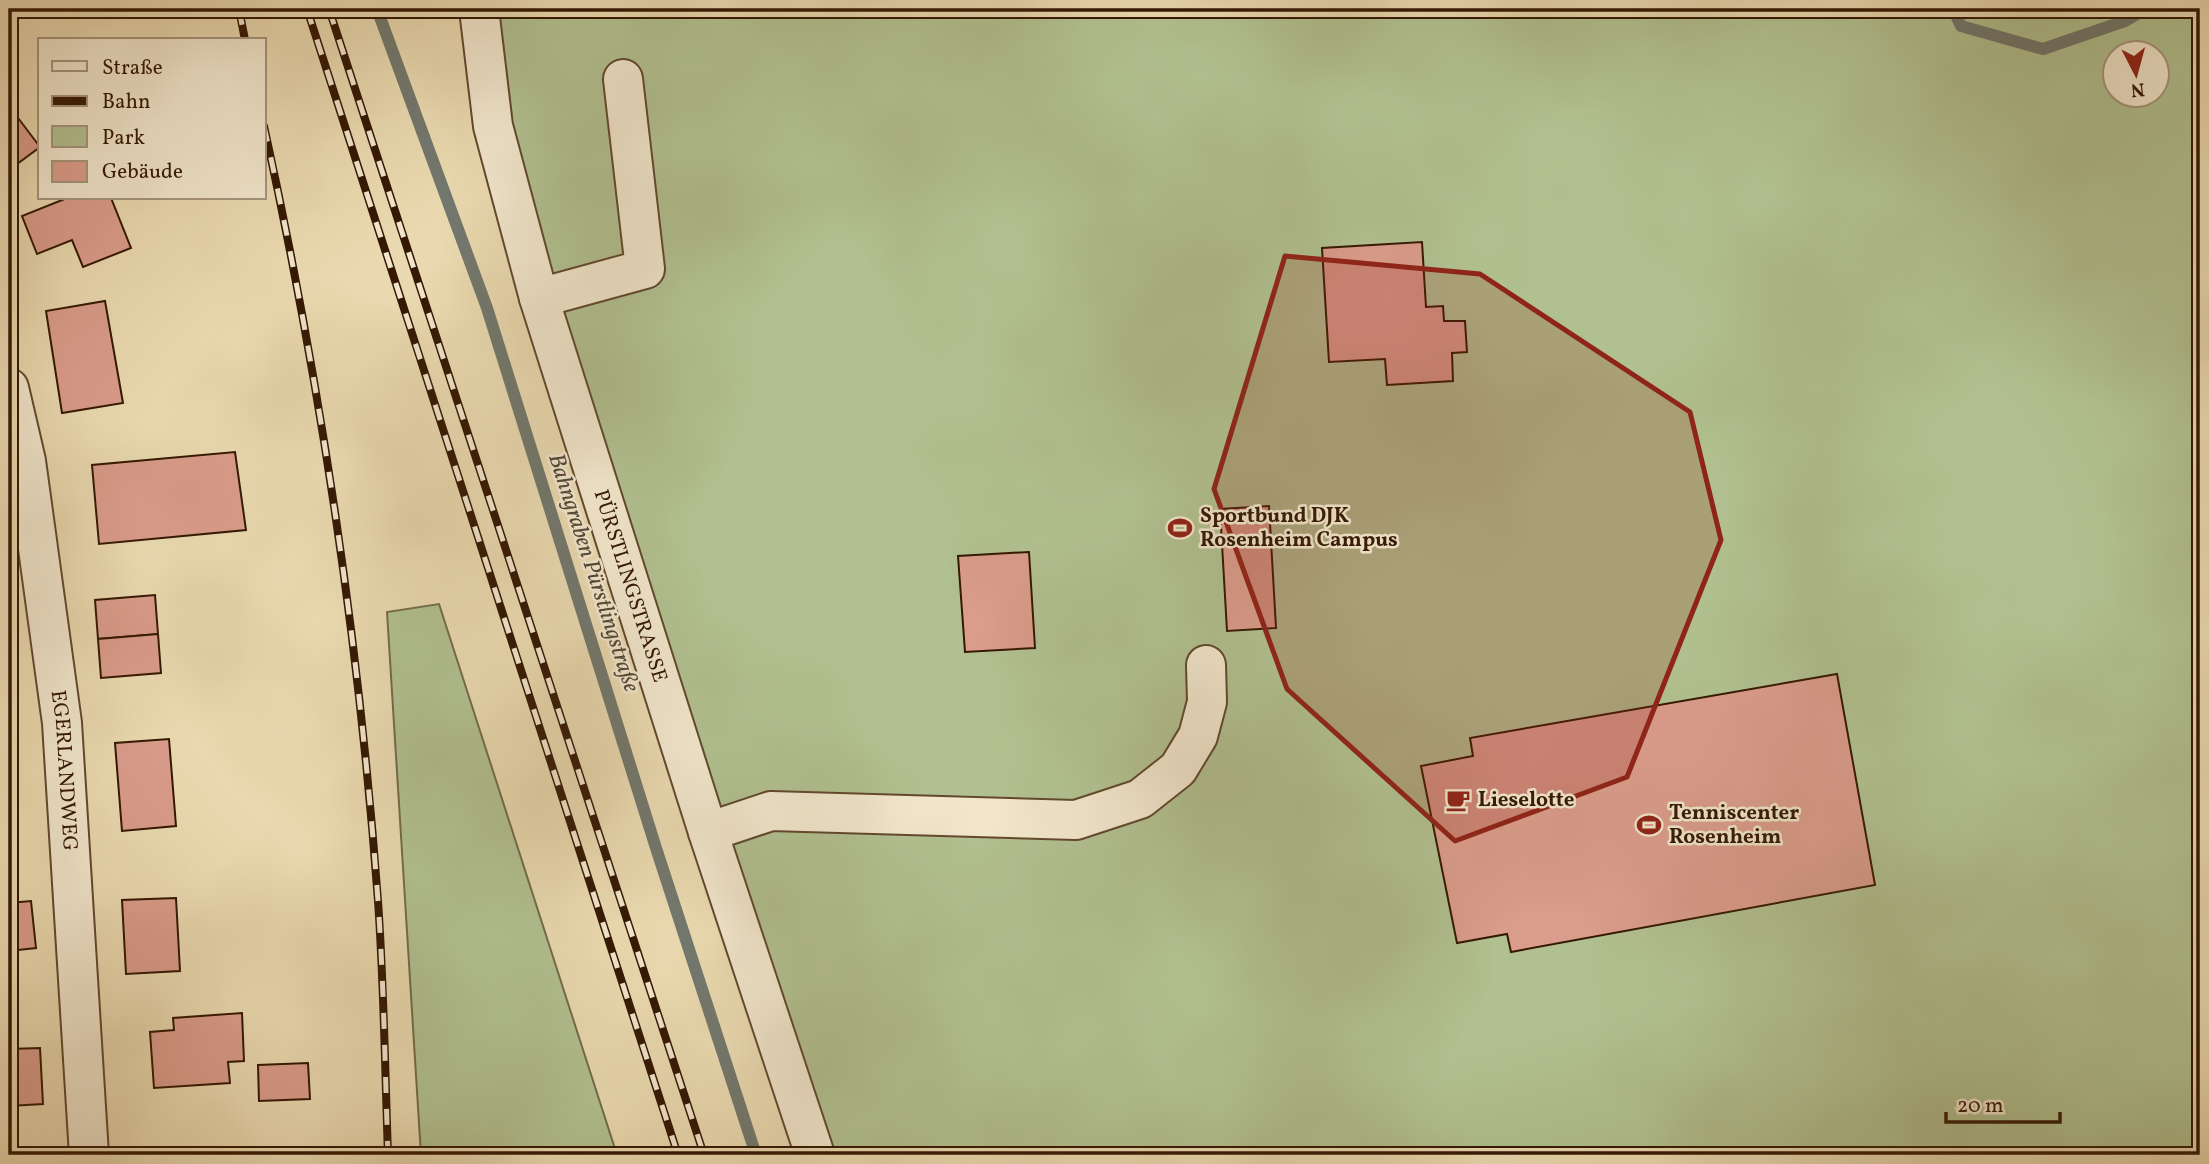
<svg xmlns="http://www.w3.org/2000/svg" width="2209" height="1164" font-family="Vollkorn,serif">
<style>
.green{fill:#b1c090;stroke:#726c4a;stroke-width:2;fill-rule:evenodd}
.lines{fill:none;stroke-linecap:round;stroke-linejoin:round}
.stream{stroke:#72786e;stroke-width:12}
.building{fill:#da9c8b;stroke:#341803;stroke-width:2}
.minor-casing{stroke:#62482e;stroke-width:42}
.minor{stroke:#f1e6cc;stroke-width:38}
.rail-casing{stroke:#341803;stroke-width:8}
.rail{stroke:#f1e6cc;stroke-width:5;stroke-dasharray:16;stroke-linecap:butt}
.marked{fill:#8f2418;fill-opacity:0.2;stroke:#8f2418;stroke-width:5;stroke-linejoin:round}
.labels{text-anchor:middle;dominant-baseline:central;stroke-width:5;stroke-linejoin:round;paint-order:stroke}
.poi-label{font-size:21px;font-weight:bold;fill:#341803;stroke:#f1e6cc;text-anchor:start}
.street-label{font-size:21px;fill:#341803;stroke:#f1e6cc}
.water-label{font-size:23px;font-style:italic;fill:#534838;stroke:#f1e6cc}
</style>
<rect width="100%" height="100%" fill="#ead9b0"/>
<filter id="stains"><feTurbulence type="fractalNoise" baseFrequency=".00286" numOctaves="4"/><feColorMatrix values="0 0 0 0 .2 0 0 0 0 .09 0 0 0 0 .02 0 0 0 .5 -.17"/></filter>
<radialGradient id="worn" r=".72"><stop offset=".6" stop-color="#630" stop-opacity="0"/><stop offset="1" stop-color="#630" stop-opacity=".3"/></radialGradient>
<g class="green">
<path d="M489,9h1711v1146h-1385l-276,-857zM2114,52h42v42h-42z"/>
<path d="M439,604l178,551h-196l-34,-543z"/>
</g>
<g class="lines">
<g class="stream">
<path d="M377,9l110,299 169,540 100,307"/>
<path d="M1953,9l8,17 82,23 82,-28 20,-12"/>
</g>
</g>
<g class="building">
<path d="M9,106l31,41 -31,23z"/>
<path d="M67,198h44l20,50 -48,19 -11,-27 -35,14 -15,-38z"/>
<path d="M1422,242l4,65 17,-1 1,15h21l2,31 -15,1 1,28 -66,4 -2,-26 -56,3 -7,-114z"/>
<path d="M105,301l18,102 -61,10 -16,-102z"/>
<path d="M235,452l11,78 -147,14 -7,-79z"/>
<path d="M1269,506l7,122 -49,3 -7,-122z"/>
<path d="M1029,552l6,96 -70,4 -7,-96z"/>
<path d="M155,595l3,39 -60,5 -3,-39z"/>
<path d="M158,634l3,39 -60,5 -3,-39z"/>
<path d="M1837,674l38,211 -364,67 -4,-18 -50,9 -36,-177 52,-10 -3,-18z"/>
<path d="M169,739l7,87 -54,5 -7,-88z"/>
<path d="M176,898l4,73 -54,3 -4,-74z"/>
<path d="M31,901l5,47 -27,3v-48z"/>
<path d="M242,1013l2,48 -16,1 2,21 -76,5 -4,-56 24,-2 -1,-12z"/>
<path d="M40,1048l3,56 -34,2v-57z"/>
<path d="M308,1063l2,36 -51,2 -1,-36z"/>
</g>
<g class="lines">
<g class="minor-casing">
<g id="minor">
<path id="s1" d="M479,9l14,117 46,172 169,534 107,323"/>
<path d="M539,298l106,-29 -22,-190"/>
<path id="s2" d="M9,388l17,73 36,262 27,432"/>
<path d="M708,832l63,-21 305,9 64,-21 38,-30 20,-33 9,-34 -1,-37"/>
</g>
</g>
<use href="#minor" class="minor"/>
<g class="rail-casing">
<g id="rail">
<path d="M239,9l6,31"/>
<path d="M307,9l371,1146"/>
<path d="M329,9l375,1146"/>
<path d="M264,126c56,255 95,515 114,775 6,85 7,170 10,254"/>
</g>
</g>
<use href="#rail" class="rail"/>
</g>
<path class="marked" d="M1285,256l195,18 210,138 31,128 -94,237 -172,64 -168,-152 -73,-200z"/>
<defs>
<g id="stadium-bare" transform="scale(1.89)"><path d="M0-5a6.5 5 0 1 0 0 10a6.5 5 0 1 0 0-10ZM-3.5-1.8h7v3.6h-7Z" fill="#8f2418" stroke="#f1e6cc" stroke-width="2.5" paint-order="stroke"/></g>
<g id="cafe-bare" transform="scale(1.89)"><path d="M-5.5-4.5H6V0H3Q3 3.5 0 3.5H-2.5Q-5.5 3.5-5.5 0ZM3-3.2v2h1.7v-2ZM-6 4.5H4V6H-6Z" fill="#8f2418" stroke="#f1e6cc" stroke-width="2.5" paint-order="stroke"/></g>
</defs>
<g fill-rule="evenodd">
<use href="#stadium-bare" x="1180" y="528"/>
<use href="#cafe-bare" x="1458" y="800"/>
<use href="#stadium-bare" x="1649" y="825"/>
</g>
<g class="labels">
<g class="poi-label">
<text x="1200" y="516">Sportbund DJK<tspan x="1200" dy="24">Rosenheim Campus</tspan></text>
<text x="1478" y="800">Lieselotte</text>
<text x="1669" y="813">Tenniscenter<tspan x="1669" dy="24">Rosenheim</tspan></text>
</g>
<g class="street-label">
<text stroke="none"><textPath href="#s1" startOffset="598">PÜRSTLINGSTRASSE</textPath></text>
<text stroke="none"><textPath href="#s2" startOffset="387">EGERLANDWEG</textPath></text>
</g>
<g class="water-label">
<text transform="translate(593 573) rotate(72)">Bahngraben Pürstlingstraße</text>
</g>
</g>
<rect width="2209" height="1164" fill="none" stroke="#ead9b0" stroke-width="35"/>
<rect x="10" y="10" width="2188" height="1143" fill="none" stroke="#341803" stroke-width="3.5"/>
<rect x="18" y="18" width="2174" height="1129" fill="none" stroke="#341803" stroke-width="2"/>
<rect x="38" y="38" width="228" height="161" fill="#f1e6cc" stroke="#a5947c" stroke-width="2"/>
<rect x="52" y="61" width="35" height="10" fill="#f1e6cc" stroke="#a5947c" stroke-width="2"/>
<text x="102" y="74" font-size="21" fill="#341803">Straße</text>
<rect x="52" y="96" width="35" height="10" fill="#341803" stroke="#a5947c" stroke-width="2"/>
<text x="102" y="108" font-size="21" fill="#341803">Bahn</text>
<rect x="52" y="126" width="35" height="21" fill="#b1c090" stroke="#a5947c" stroke-width="2"/>
<text x="102" y="144" font-size="21" fill="#341803">Park</text>
<rect x="52" y="161" width="35" height="21" fill="#da9c8b" stroke="#a5947c" stroke-width="2"/>
<text x="102" y="178" font-size="21" fill="#341803">Gebäude</text>
<g transform="translate(2136 74) rotate(174)"><circle r="33" fill="#f1e6cc" stroke="#a5947c" stroke-width="2"/>
<path d="M0-5L12 26L0 18L-12 26Z" fill="#8f2418"/>
<text y="-10" font-size="19" font-weight="bold" text-anchor="middle" fill="#341803">N</text>
</g>
<path d="M1946 1112v10h114v-10" fill="none" stroke="#341803" stroke-width="3.5"/>
<text x="1957" y="1112" font-size="21" fill="#341803" stroke="#f1e6cc" stroke-width="5" paint-order="stroke">20 m</text>
<rect width="100%" height="100%" filter="url(#stains)"/>
<rect width="100%" height="100%" fill="url(#worn)"/>
</svg>
